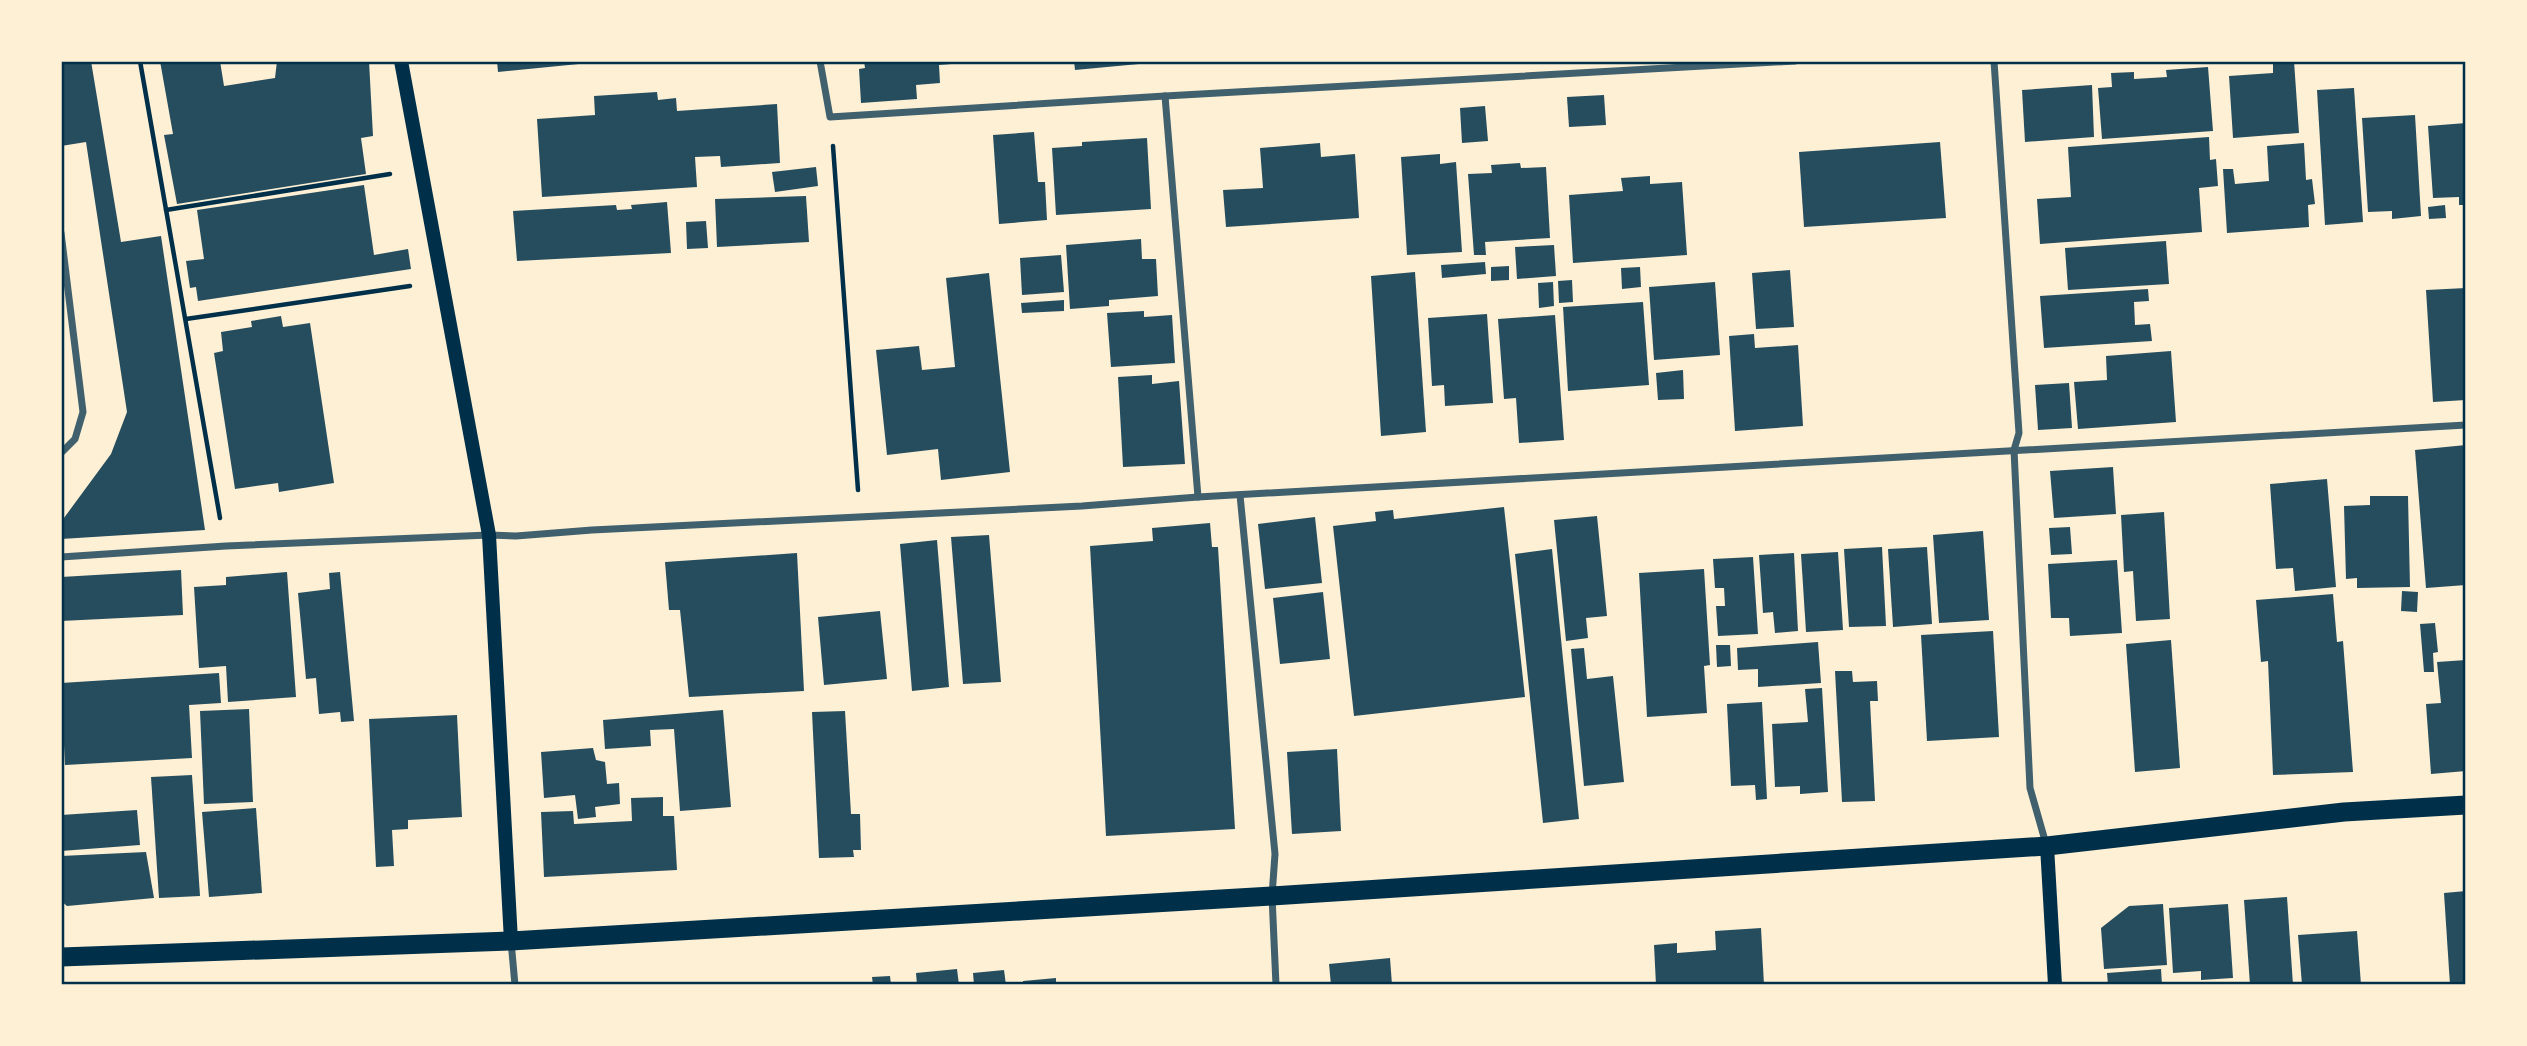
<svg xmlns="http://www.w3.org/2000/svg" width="2527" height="1046" font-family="'Titillium Web',sans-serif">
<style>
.building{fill:#264d5e}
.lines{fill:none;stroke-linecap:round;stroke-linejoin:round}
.path{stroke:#003049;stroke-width:4.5}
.minor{stroke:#3f606c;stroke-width:7}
.secondary{stroke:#003049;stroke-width:14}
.trunk{stroke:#003049;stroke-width:19}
.neatline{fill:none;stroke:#003049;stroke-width:2.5}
</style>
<rect width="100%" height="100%" fill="#fdf0d5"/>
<g class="building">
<path d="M61,61h30l30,181 40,-6 44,294 -144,9v-17l50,-68 16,-42 -41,-270 -25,4z"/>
<path d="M160,61h60l4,25 51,-8 2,-17h92l4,75 -12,2 5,36 -189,30 -13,-69 9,-1z"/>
<path d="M497,61h92v2l-91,9z"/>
<path d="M864,61h100v2l-25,2 1,18 -24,2 1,14 -56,4 -2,-34 6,-1z"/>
<path d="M1074,61h65v3l-64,6z"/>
<path d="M2273,61h21l5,72 -66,5 -4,-62 44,-3z"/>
<path d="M2208,67l5,64 -111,8 -4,-51 14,-1 -1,-14 23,-1v7l33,-2 -1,-7z"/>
<path d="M2092,85l2,52 -69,5 -3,-52z"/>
<path d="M2354,88l9,134 -38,3 -8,-135z"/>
<path d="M657,92l1,8 18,-2 1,13 100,-7 3,59 -59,4 -1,-11 -25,1 2,30 -155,10 -5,-78 58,-4 -1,-19z"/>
<path d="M1604,95l2,30 -37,2 -2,-30z"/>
<path d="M1485,106l3,35 -26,2 -2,-35z"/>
<path d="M2415,115l6,101 -29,3v-8l-24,1 -6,-94z"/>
<path d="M2466,123v82h-7v-8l-26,1 -5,-72z"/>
<path d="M1034,132l4,50h7l2,38 -48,4 -6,-89z"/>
<path d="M2209,137l1,23 6,-1 2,27 -19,2 3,44 -162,12 -3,-45 34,-2 -3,-50z"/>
<path d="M1147,138l4,71 -95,6 -4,-67 30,-2v-4z"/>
<path d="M1940,142l6,76 -142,9 -5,-75z"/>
<path d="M1320,143l1,14 34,-3 4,64 -133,9 -3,-37 40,-2 -3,-40z"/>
<path d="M2304,143l2,37 6,-1 3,25 -7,1 1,22 -82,6 -4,-64h10l2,15 34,-3 -2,-35z"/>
<path d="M1440,154v10l16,-2 6,90 -55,3 -6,-98z"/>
<path d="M1520,163l1,5 25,-1 4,71 -65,4 1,13h-12l-6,-81 24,-1 -1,-8z"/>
<path d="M816,167l2,19 -43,6 -3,-20z"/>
<path d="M1650,176v8l32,-2 5,73 -114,8 -4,-68 54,-4 -2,-13z"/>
<path d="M364,185l10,70 34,-6 3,20 -213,32 -2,-14 -6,1 -4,-27 18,-2 -7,-49z"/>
<path d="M806,196l3,46 -92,5 -2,-48z"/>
<path d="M667,202l4,51 -154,8 -4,-50 103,-6 1,5 15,-1 -1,-4z"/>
<path d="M2445,205l1,13 -17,1 -1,-12z"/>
<path d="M706,221l2,27 -21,1 -1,-27z"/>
<path d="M1141,239l1,20h14l2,37 -49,4v6l-39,3 -4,-64z"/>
<path d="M2166,241l3,43 -101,6 -3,-42z"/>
<path d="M1554,245l2,31 -39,3 -2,-32z"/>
<path d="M1061,255l3,37 -42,3 -2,-37z"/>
<path d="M1485,262l1,12 -44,4 -1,-13z"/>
<path d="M1509,266v14l-18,1v-14z"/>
<path d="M1640,267l1,20 -19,2 -1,-21z"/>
<path d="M1790,270l4,57 -38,2 -4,-56z"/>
<path d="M1415,272l11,160 -45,4 -10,-160z"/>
<path d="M989,273l21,199 -69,8 -3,-31 -51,6 -11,-105 43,-4 3,24 33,-3 -9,-89z"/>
<path d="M1572,280l1,22 -14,1 -1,-22z"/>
<path d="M1553,282l1,24 -15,2 -1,-25z"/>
<path d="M1715,282l5,73 -66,5 -5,-73z"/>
<path d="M2466,288v112l-33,2 -7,-112z"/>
<path d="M2148,289l1,12 -15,1 1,23 15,-1 2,17 -108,7 -4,-52z"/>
<path d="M1064,300v11l-42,2 -1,-10z"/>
<path d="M1643,302l6,83 -81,6 -5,-84z"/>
<path d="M1144,311v6l28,-2 3,48 -64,4 -4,-54z"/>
<path d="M1487,314l6,89 -48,3 -1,-21 -12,1 -4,-68z"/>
<path d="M1555,315l9,125 -45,3 -3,-45 -12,1 -6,-80z"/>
<path d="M281,316l2,11 27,-4 24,160 -55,9 -1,-9 -43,6 -21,-136 9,-2 -2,-19 31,-5 -1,-6z"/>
<path d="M1754,334l1,14 43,-3 5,81 -68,5 -6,-95z"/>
<path d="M2171,351l5,71 -98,7 -4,-47 33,-2 -1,-24z"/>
<path d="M1683,370l1,29 -26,1 -2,-27z"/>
<path d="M1152,375v9l27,-3 6,83 -62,3 -5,-90z"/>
<path d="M2069,383l3,45 -34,2 -3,-45z"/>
<path d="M2466,445v140l-40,3 -11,-138z"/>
<path d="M2113,467l3,47 -62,4 -4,-47z"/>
<path d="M2327,479l9,108 -41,4 -2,-23 -17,1 -6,-85z"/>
<path d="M2370,496h38l2,91 -53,1v-10l-11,1 -2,-73 26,-1z"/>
<path d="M1504,507l21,190 -171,19 -21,-190 43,-5 -1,-9 18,-2 1,9z"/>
<path d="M2164,512l6,107 -34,2 -3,-50 -9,1 -3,-57z"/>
<path d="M1597,516l10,100 -21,2 2,20 -22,3 -12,-121z"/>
<path d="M1315,517l7,66 -57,6 -7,-65z"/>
<path d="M1210,523l2,24h6l17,282 -129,7 -16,-290 63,-5 -1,-13z"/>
<path d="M2070,527l2,27 -21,1 -2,-27z"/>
<path d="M1983,531l6,89 -50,3 -6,-88z"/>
<path d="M989,535l12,147 -38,2 -12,-147z"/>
<path d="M937,540l12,147 -37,4 -12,-147z"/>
<path d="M1882,547l4,79 -37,1 -5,-78z"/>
<path d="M1927,547l5,77 -39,3 -5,-78z"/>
<path d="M1552,549l27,270 -36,4 -28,-269z"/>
<path d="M1838,552l5,78 -37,2 -5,-78z"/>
<path d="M797,553l7,138 -115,6 -9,-87h-11l-4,-48z"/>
<path d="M1794,553l4,78 -23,2 -2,-21 -10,1 -4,-58z"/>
<path d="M1753,557l5,77 -40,2 -2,-30h9l-1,-18h-9l-2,-29z"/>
<path d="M2117,560l5,73 -52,3 -1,-18h-18l-3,-54z"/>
<path d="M1704,569l6,96 -6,1 3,47 -60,4 -8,-144z"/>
<path d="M181,570l2,45 -122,6v-44z"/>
<path d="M287,572l9,125 -68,5 -2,-36 -27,2 -5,-81 32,-2v-8z"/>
<path d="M340,572l14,149 -13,1 -1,-10 -21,2 -3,-36 -10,1 -8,-86 32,-4 -1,-16z"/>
<path d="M2402,591l16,1 -1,20 -16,-1z"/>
<path d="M1323,592l7,67 -50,5 -7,-66z"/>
<path d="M2333,594l4,48 6,-1 10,131 -80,3 -5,-114 -7,1 -5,-62z"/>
<path d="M880,611l7,68 -63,6 -6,-68z"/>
<path d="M2435,623l3,29 -5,1 1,19h-10l-4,-48z"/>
<path d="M1993,631l6,106 -72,4 -6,-106z"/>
<path d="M2171,640l9,128 -45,4 -9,-128z"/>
<path d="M1818,642l3,41 -63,4v-18l-20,1 -1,-22z"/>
<path d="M1716,645h14l1,21 -14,1z"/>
<path d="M1584,648l3,31 26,-3 11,106 -40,4 -13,-137z"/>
<path d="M2466,660v111l-35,3 -5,-70 15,-1 -4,-41z"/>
<path d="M1835,671h17l1,11 24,-1 1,20h-8l5,100 -33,1z"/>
<path d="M219,673l2,30 -32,2 3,53 -127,7 -4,-82z"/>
<path d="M1822,688l6,104 -28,2v-8l-25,1 -3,-63 36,-2 -3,-33z"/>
<path d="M1762,702l5,97 -11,1 -1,-15 -24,1 -4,-82z"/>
<path d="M249,709l4,93 -49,2 -4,-93z"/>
<path d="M723,710l8,97 -51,4 -6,-82 -24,1 1,16 -46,3 -2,-29z"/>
<path d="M845,711l6,103h9l1,36h-8l1,7 -35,1 -7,-146z"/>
<path d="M457,715l5,102 -54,3v9l-16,1 2,36 -18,1 -7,-148z"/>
<path d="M593,748l3,12 9,2 2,22 12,-1 1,21 -25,3 1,10 -18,2 -3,-24 -31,3 -3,-46z"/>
<path d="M1337,749l4,82 -49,3 -5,-82z"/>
<path d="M192,775l8,121 -41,2 -8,-121z"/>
<path d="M663,797v19h11l3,54 -133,7 -3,-65 32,-1 1,13 58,-3 -1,-23z"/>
<path d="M256,808l6,85 -53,4 -7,-85z"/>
<path d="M137,810l3,35 -79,6v-36z"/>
<path d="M146,852l8,46 -87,8 -6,-5v-45z"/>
<path d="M2466,891v94h-16l-6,-92z"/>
<path d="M2287,897l6,88h-43l-6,-85z"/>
<path d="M2163,904l4,61 -63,4 -3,-41 28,-22z"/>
<path d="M2228,904l5,74 -32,2v-9l-28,2 -4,-65z"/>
<path d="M1761,928l3,57h-108l-2,-40 23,-2v10l39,-3 -1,-19z"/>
<path d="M2357,931l4,54h-59l-4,-50z"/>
<path d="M1390,958l2,27h-61l-2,-21z"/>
<path d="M957,969l2,16h-42l-1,-12z"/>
<path d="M2161,969l1,16h-54l-1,-12z"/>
<path d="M1004,970l2,15h-32l-1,-12z"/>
<path d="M890,976l1,9h-18l-1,-8z"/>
<path d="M1056,978v7h-33v-4z"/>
</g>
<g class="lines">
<g class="path">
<path d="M140,61l80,457"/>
<path d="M833,146l25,344"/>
<path d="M166,210l224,-36"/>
<path d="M186,319l224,-33"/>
</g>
<g class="minor">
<path d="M820,61l10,56 335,-21 630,-35"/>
<path d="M1994,61l25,372 -5,17 16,338 16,56"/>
<path d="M1165,96l33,401"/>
<path d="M61,233l22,179 -8,27 -14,14"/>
<path d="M1240,495l35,359 -3,42 4,89"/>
<path d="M61,557l165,-11 263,-11 27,1 76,-6 490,-24 116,-9 1268,-72"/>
<path d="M511,941l4,44"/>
</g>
<g class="secondary">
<path d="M401,61l88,474 22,406"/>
<path d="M2047,846l8,139"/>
</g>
<path class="trunk" d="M61,957l450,-16 761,-45 775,-50 297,-34 122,-7"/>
</g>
<rect width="2527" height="1046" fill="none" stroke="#fdf0d5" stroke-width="126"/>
<rect x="63" y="63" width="2401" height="920" class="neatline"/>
</svg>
